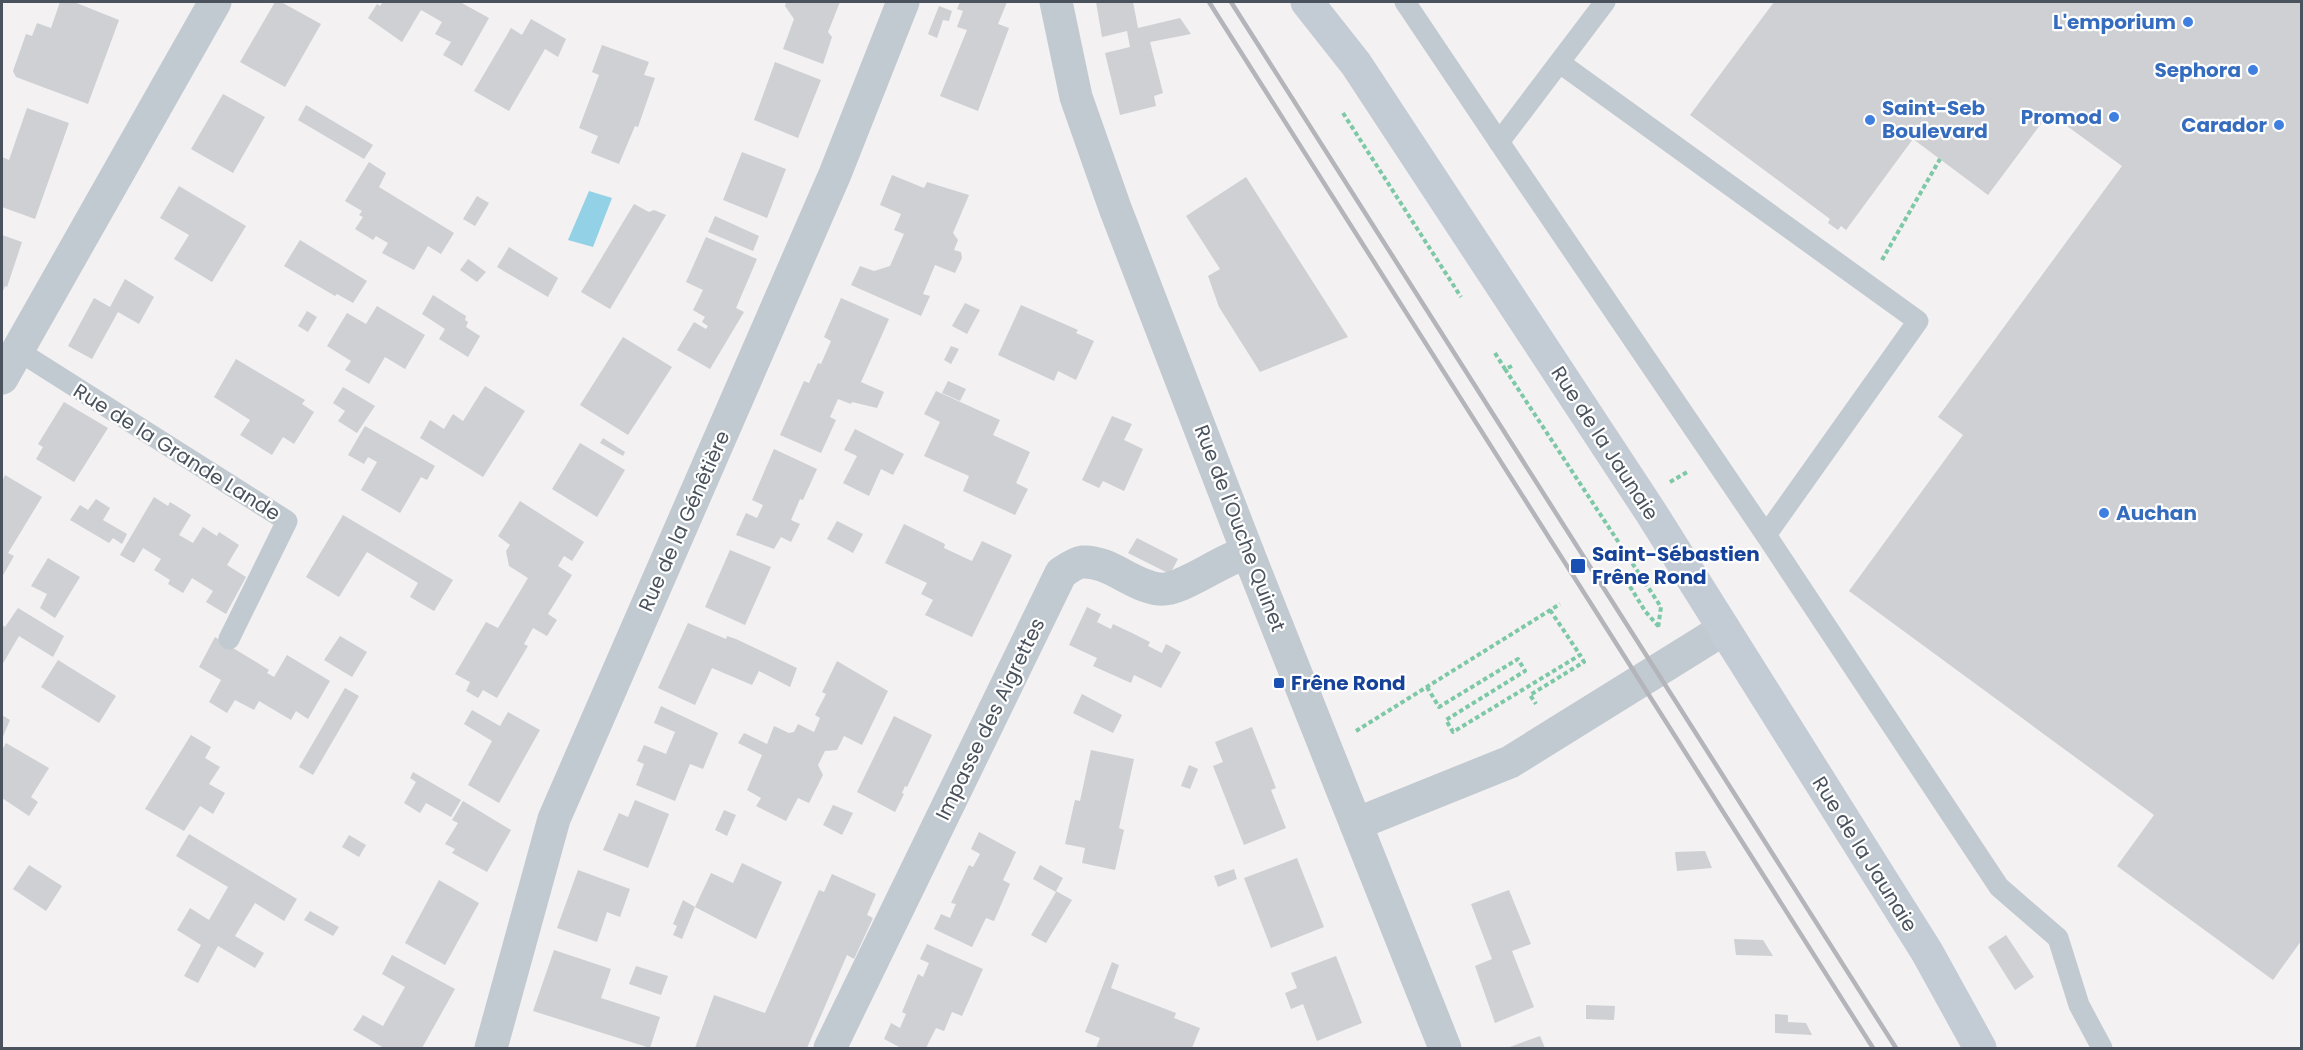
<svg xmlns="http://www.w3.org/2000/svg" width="2303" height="1050" font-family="Poppins,sans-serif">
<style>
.water{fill:#93d1e6}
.building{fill:#ced0d4}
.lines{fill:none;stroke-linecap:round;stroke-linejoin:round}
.path{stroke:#7dc8a6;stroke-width:4;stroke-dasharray:4.5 3;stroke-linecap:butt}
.lane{stroke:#c2cad1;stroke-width:21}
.street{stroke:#c2cad1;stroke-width:33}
.secondary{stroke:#c3cbd5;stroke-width:33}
.rail{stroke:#b3b5ba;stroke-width:4.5}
.shop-dot{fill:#3f7fe0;stroke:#fff;stroke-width:2}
.transit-dot{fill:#1a4fb4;stroke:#fff;stroke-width:2}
.labels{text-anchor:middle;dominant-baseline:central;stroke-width:4.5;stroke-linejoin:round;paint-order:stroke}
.shop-label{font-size:20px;font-weight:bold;fill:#366cbe;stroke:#fff;text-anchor:end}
.street-label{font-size:20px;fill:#4a535d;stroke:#fff}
.transit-label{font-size:20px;font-weight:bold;fill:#164399;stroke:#fff;text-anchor:start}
</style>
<rect width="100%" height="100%" fill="#f3f1f1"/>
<path class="water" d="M589,191l23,7 -19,49 -25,-7z"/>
<g class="building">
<path d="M60,2h14l45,18 -31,84 -72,-27 -3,-6 13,-37 6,2 5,-13 14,5z"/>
<path d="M275,2h6l40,22 -36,63 -45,-25z"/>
<path d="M383,2h77l29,16 -27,48 -19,-11 8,-13 -16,-8 7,-12 -21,-12 -19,32 -34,-24 9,-14 3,2z"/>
<path d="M786,2h54l-12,30 4,5 -9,27 -40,-15 11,-30 -9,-13z"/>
<path d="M960,2h47l-9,22 11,4 -31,83 -38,-15 27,-66 -10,-3 6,-16 -6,-2z"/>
<path d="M1096,2h37l5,26 42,-10 11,16 -41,8 13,51 -9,3 2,10 -36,9 -15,-62 25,-6 -3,-16 -25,6z"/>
<path d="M1774,2h527v939l-28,39 -156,-114 37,-51 -305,-224 114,-156 -25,-18 184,-251 -73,-53 -61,82 -75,-56 -67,91 -5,-4 -3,4 -10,-7 2,-4 -140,-104z"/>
<path d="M939,6l13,5 -3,10 -6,-1 -6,18 -9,-4z"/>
<path d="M531,19l35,20 -8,18 -13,-8 -36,62 -35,-20 37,-63 11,7z"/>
<path d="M602,45l47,17 -5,13 11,3 -17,49 -3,-1 -16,38 -28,-11 7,-17 -19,-8 20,-53 -7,-3z"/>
<path d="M775,62l46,18 -23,58 -44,-18z"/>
<path d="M223,94l42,23 -32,56 -42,-24z"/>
<path d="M306,105l67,40 -9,14 -66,-39z"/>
<path d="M27,108l42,15 -34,96 -33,-12v-50l7,3z"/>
<path d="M742,152l44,17 -19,49 -44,-18z"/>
<path d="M369,162l17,11 -7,14 75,46 -13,21 -13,-8 -14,24 -32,-17 6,-10 -12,-7 -3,4 -18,-11 8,-12 -4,-2 3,-4 -17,-10z"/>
<path d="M892,175l32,13 3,-6 42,13 -16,38 5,7 -4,10 7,2 1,6 -7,15 -20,-8 -12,29 7,2 -9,20 -70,-31 9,-19 14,5 16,-5 14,-32 -10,-4 7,-16 -21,-9z"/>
<path d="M1246,177l102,160 -88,35 -41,-65 -11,-31 12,-7 -34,-53z"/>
<path d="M179,186l67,40 -34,56 -38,-23 15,-24 -29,-17z"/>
<path d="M477,196l12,7 -14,23 -12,-7z"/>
<path d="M634,204l15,8 5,-2 12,5 -56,94 -29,-17z"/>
<path d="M715,216l44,20 -6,15 -45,-19z"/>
<path d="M2,235l20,7 -15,45 -2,-1 -3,7z"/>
<path d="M706,237l51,22 -21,49 8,4 -34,57 -33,-19 17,-28 12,7 2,-3 -6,-4 3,-5 -12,-7 10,-20 -17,-8z"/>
<path d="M300,240l67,41 -14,22 -16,-9 -2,2 -51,-30z"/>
<path d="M509,247l49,31 -10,19 -51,-30z"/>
<path d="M468,259l18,13 -9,10 -17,-12z"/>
<path d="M125,279l29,18 -15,27 -21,-12 -26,47 -24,-13 26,-48 16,9z"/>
<path d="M433,295l33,21 -1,4 3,2 -2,5 14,9 -12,21 -29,-18 6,-10 -23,-15z"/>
<path d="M841,298l48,21 -28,63 23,10 -7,16 -25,-6 -1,2 -13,-5 -8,18 6,3 -15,33 -41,-18 24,-54 5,2 9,-20 3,1 10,-23 -7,-4z"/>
<path d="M965,303l15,7 -13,24 -15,-8z"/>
<path d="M1021,305l57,25 -2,3 18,8 -18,39 -18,-9 -4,10 -56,-26z"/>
<path d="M377,306l48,29 -20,34 -20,-12 -16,27 -24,-14 6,-9 -24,-15 20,-33 19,11z"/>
<path d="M307,311l10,6 -9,15 -10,-6z"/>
<path d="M623,337l49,30 -44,68 -48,-30z"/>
<path d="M951,346l8,3 -8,15 -7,-4z"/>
<path d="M236,359l69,41 -3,4 12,8 -20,32 -11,-7 -11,18 -32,-20 10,-15 -36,-23z"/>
<path d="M948,381l18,8 -6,12 -18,-8z"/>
<path d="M485,386l40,25 -42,66 -63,-39 10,-18 14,9 9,-15 10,7z"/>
<path d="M343,387l32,19 -18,27 -19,-12 7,-10 -12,-8z"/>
<path d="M936,391l64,29 -7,15 37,17 -14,31 12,6 -13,26 -52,-24 6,-15 -45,-20 16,-34 -16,-8z"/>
<path d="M64,402l44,26 -34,54 -38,-23 7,-12 -5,-3z"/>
<path d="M1112,416l20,8 -8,16 19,9 -19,42 -21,-10 -4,7 -17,-8z"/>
<path d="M365,426l70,40 -8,14 -6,-3 -21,36 -39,-23 16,-28 -9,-5 -4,7 -16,-9z"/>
<path d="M855,429l49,25 -11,21 -12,-6 -12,27 -26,-13 14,-27 -13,-6z"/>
<path d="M603,438l22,14 -2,4 -23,-13z"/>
<path d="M580,443l45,27 -28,47 -45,-28z"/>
<path d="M774,449l43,20 -14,31 -3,-1 -9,21 9,4 -9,18 -10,-5 -7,12 -38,-14 10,-22 11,5 6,-13 -11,-5z"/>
<path d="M5,475l37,22 -34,56 6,3 -12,21v-96z"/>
<path d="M154,497l14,9 2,-4 21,13 -12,20 14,8 10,-16 14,9 2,-4 20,13 -12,20 19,12 -20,37 -20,-12 7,-11 -21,-13 -9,15 -15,-9 2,-4 -16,-10 7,-11 -18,-11 -9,15 -14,-8z"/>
<path d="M96,499l14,9 -7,12 24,14 -5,10 -9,-6 -4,5 -39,-23 10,-15 8,5z"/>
<path d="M520,501l64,41 -12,19 -8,-5 -6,10 14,9 -24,39 9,6 -10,16 -14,-8 -9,16 4,2 -31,52 -14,-8 -5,8 -12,-7 4,-9 -15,-8 31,-52 12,6 30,-50 -19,-12 -3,-15 4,-6 -12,-9z"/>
<path d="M343,515l110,65 -19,31 -24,-14 8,-14 -51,-31 -28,45 -33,-20z"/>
<path d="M837,521l26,13 -10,19 -26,-14z"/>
<path d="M904,524l41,20 -1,4 28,13 10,-20 30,14 -40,82 -47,-22 8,-15 -12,-6 6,-11 -42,-20z"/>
<path d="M1137,538l41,21 -8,15 -42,-21z"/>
<path d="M730,550l41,17 -26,58 -40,-18z"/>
<path d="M48,558l32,19 -25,41 -15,-10 7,-14 -16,-8z"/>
<path d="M1087,607l14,7 -4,8 14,7 2,-5 19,9 18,9 -2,4 14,7 4,-9 15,8 -20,36 -27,-13 -3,8 -38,-17 4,-8 -28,-13z"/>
<path d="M18,608l46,28 -11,21 -34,-21 -17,29v-40l3,2z"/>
<path d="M688,623l38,16 1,-3 9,3 61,29 -7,19 -31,-16 -7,14 -40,-17 -17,37 -37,-17z"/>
<path d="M340,636l27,16 -15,25 -28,-17z"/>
<path d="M215,637l54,33 -2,3 7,4 13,-22 43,26 -22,38 -12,-8 -5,9 -32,-19 -5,9 -19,-10 -8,13 -18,-11 12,-22 -22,-13z"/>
<path d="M58,660l58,36 -17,27 -58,-36z"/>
<path d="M837,661l51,30 -26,54 -18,-9 -7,14 -12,1 -7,14 5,10 -14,28 -11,-5 -12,23 -30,-15 5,-8 -14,-8 15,-35 -24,-12 6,-10 23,11 7,-18 15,7 5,-1 4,-8 16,8 6,-14 -5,-3 11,-21 -4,-2z"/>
<path d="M345,688l14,8 -46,79 -14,-8z"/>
<path d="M1082,694l40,21 -9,18 -40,-20z"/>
<path d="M661,706l57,27 -15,36 -13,-5 -15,37 -39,-16 8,-21 -7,-3 7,-16 22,9 9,-22 -21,-9z"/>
<path d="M472,710l28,16 8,-14 32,18 -41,73 -31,-18 24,-44 -28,-17z"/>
<path d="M2,715l8,5 -8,19z"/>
<path d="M894,716l38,19 -25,52 -2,-1 -3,7 2,1 -9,18 -38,-20z"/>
<path d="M1252,727l24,61 -5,2 15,38 -42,17 -31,-79 10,-4 -8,-20z"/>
<path d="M191,735l20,12 -6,11 15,9 -11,17 16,9 -12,21 -13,-8 -16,25 -39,-22z"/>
<path d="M6,743l43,25 -18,29 7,5 -9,14 -27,-18v-48z"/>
<path d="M1091,750l43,9 -15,69 5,2 -9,40 -33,-7 3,-15 -20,-4 10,-44 5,1z"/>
<path d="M1189,765l9,4 -8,20 -9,-3z"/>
<path d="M413,772l48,28 -10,17 -25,-14 -6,10 -16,-10 12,-21 -6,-4z"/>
<path d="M635,800l34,14 -21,54 -45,-18 16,-37 9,4z"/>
<path d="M463,801l48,29 -24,42 -35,-19 3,-4 -10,-5 13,-21 -6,-3z"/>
<path d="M833,805l20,8 -11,22 -19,-10z"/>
<path d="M724,810l12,5 -9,21 -12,-6z"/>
<path d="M979,832l37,20 -13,28 7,4 -16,37 -8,-3 -14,29 -38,-18 7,-15 9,4 6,-14 -5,-1 18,-38 4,2 7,-13 -9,-5z"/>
<path d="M189,834l108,65 -13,22 -29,-18 -20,33 29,17 -9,15 -37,-22 -20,37 -14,-7 17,-31 -24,-15 13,-22 19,12 19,-33 -52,-31z"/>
<path d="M349,835l17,10 -7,12 -17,-10z"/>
<path d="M1705,851l7,17 -35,3 -2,-19z"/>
<path d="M1297,858l27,69 -53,21 -27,-70z"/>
<path d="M742,863l40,19 -26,57 -61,-32 -13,32 -9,-4 4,-9 -4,-2 10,-24 12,7 16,-34 22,10z"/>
<path d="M29,865l33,21 -16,25 -33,-22z"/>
<path d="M1040,865l23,13 -7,13 16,9 -26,43 -15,-8 25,-43 -23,-13z"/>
<path d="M1234,869l3,10 -19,8 -4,-11z"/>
<path d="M578,870l52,19 -10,28 -13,-5 -10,30 -40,-14z"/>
<path d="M832,874l44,20 -9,21 6,3 -19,41 -7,-4 -40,93h-112l19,-53 51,18 54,-123 5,2z"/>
<path d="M439,880l40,23 -34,62 -40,-22z"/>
<path d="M1509,890l22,54 -19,7 22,56 -39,16 -20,-57 17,-7 -21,-55z"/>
<path d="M310,911l29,16 -6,9 -29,-16z"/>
<path d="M2006,935l28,42 -19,13 -27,-43z"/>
<path d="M1734,939l29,1 10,16 -37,-1z"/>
<path d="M927,944l56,25 -21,47 -10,-4 -8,19 -8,-3 -10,20h-25l-17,-9 7,-16 9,5 6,-14 -4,-2 16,-38 5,3 6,-14 -9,-4z"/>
<path d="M554,950l57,19 -10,29 59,19 -10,31 -117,-37z"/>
<path d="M392,955l63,34 -33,59h-38l-31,-18 10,-15 20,11 22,-39 -23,-13z"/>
<path d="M1336,956l26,67 -45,18 -14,-37 -12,5 -6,-16 12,-5 -6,-15z"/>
<path d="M1112,962l7,3 -8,23 65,25 -2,5 26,10 -8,20h-96l4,-10 -15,-6z"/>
<path d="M636,966l32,10 -7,19 -32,-11z"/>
<path d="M1586,1005l29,1 -1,14 -28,-1z"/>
<path d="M1775,1014l13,1v7l18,1 6,12 -37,-2z"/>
<path d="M1540,1036l5,12h-38z"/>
</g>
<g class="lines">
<g class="path">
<path d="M1343,113l118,184"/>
<path d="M1882,260l58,-101"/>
<path d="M1495,353l10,16"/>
<path d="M1512,366l-7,3 156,238 -3,21"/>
<path d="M1670,482l19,-11"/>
<path d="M1626,580l19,31 15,17"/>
<path d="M1550,610l30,45"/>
<path d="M1427,687l12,20 79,-48 7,12 -79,49 7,12 127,-77 4,7 -54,33 6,9"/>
<path d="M1356,731l204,-127"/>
</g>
<g class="lane">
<path d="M1405,2l94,140"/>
<path d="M1560,63l358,258 -152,214 -267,-393 106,-140"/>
<path d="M17,350l270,171 -58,118"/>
<path d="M1766,535l233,352 59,51 21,67 23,43"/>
</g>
<g class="street">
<path d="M1056,2l20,95 39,111 133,345 197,495"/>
<path d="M2,378l213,-376"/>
<path d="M1356,824l154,-62 214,-133"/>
<path d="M491,1048l63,-229 281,-645 68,-172"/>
<path d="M830,1048l231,-475c6,-4 14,-10 21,-11 27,-2 50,24 77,27 22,3 63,-31 89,-36"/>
</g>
<path class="secondary" d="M1307,2l49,62 294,447 277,441 53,96"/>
<g class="rail">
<path d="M1209,2l664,1046"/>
<path d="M1231,2l665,1046"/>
</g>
</g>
<g class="shop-dot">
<circle cx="2188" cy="22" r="6"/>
<circle cx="2253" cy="70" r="6"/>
<circle cx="2114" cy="117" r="6"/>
<circle cx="1870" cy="120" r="6"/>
<circle cx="2279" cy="125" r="6"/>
<circle cx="2104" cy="513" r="6"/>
</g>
<g class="transit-dot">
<rect x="1570" y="558" width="16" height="16" rx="3"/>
<rect x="1273" y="677" width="12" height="12" rx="3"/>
</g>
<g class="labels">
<g class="shop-label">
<text x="2176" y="22">L'emporium</text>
<text x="2241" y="70">Sephora</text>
<text x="1882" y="108" text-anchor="start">Saint-Seb<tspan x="1882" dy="23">Boulevard</tspan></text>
<text x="2102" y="117">Promod</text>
<text x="2267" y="125">Carador</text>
<text x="2116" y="513" text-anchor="start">Auchan</text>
</g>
<g class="street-label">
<text transform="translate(1605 443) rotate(57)">Rue de la Jaunaie</text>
<text transform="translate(177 452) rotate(32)">Rue de la Grande Lande</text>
<text transform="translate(684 521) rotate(-66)">Rue de la Génêtière</text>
<text transform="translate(1240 528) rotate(69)">Rue de l'Ouche Quinet</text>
<text transform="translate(990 719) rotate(-64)">Impasse des Aigrettes</text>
<text transform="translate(1865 854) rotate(58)">Rue de la Jaunaie</text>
</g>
<g class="transit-label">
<text x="1592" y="554">Saint-Sébastien<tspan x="1592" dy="23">Frêne Rond</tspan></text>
<text x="1291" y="683">Frêne Rond</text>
</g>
</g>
<rect width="2303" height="1050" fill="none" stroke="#4a535d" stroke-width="6"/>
</svg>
